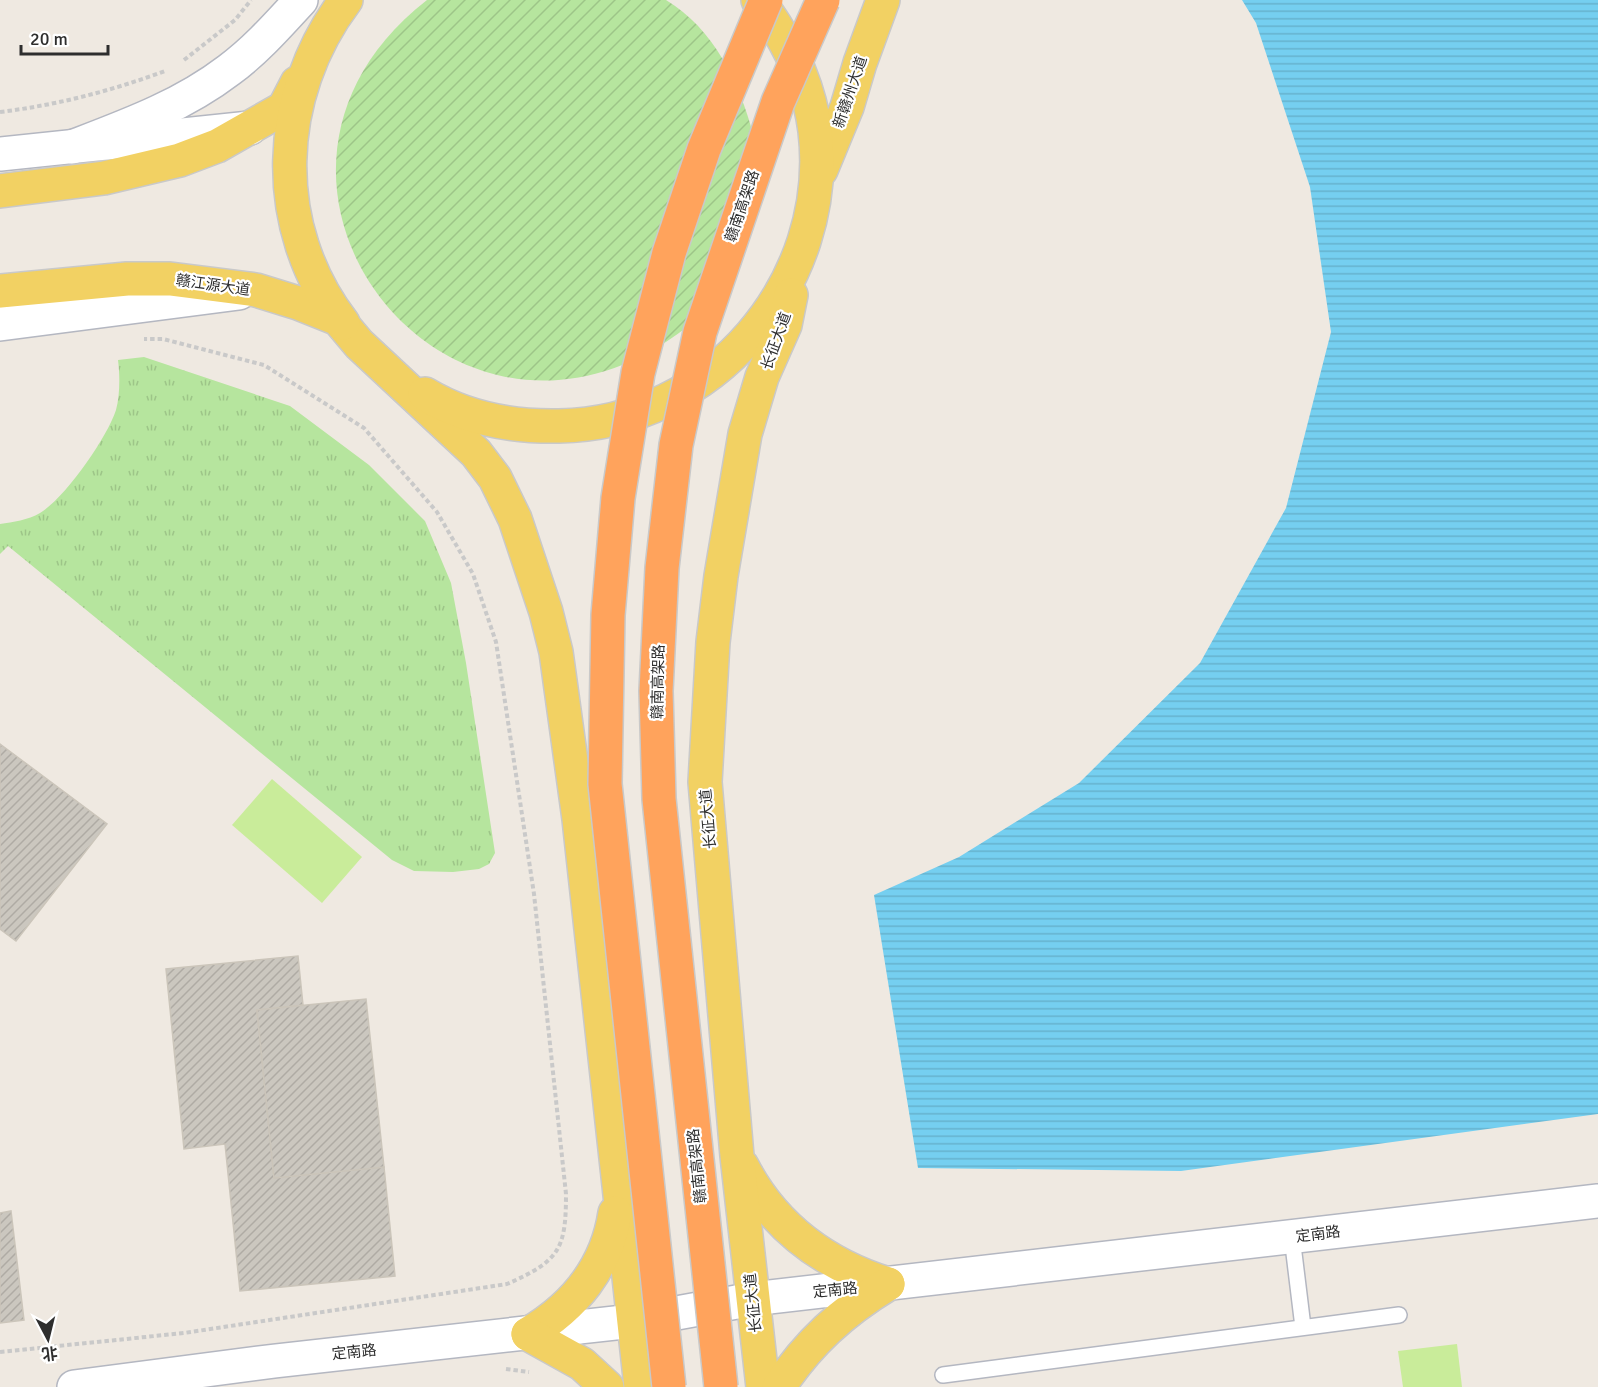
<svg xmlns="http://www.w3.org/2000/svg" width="1598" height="1387" font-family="Signika,'Noto Sans SC',sans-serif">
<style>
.grass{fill:url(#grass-tufts)}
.garden{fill:url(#garden-furrows)}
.pitch{fill:#c9ec9a}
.water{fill:url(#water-rules)}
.building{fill:url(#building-hatch);stroke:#cbc5ba;stroke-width:1.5}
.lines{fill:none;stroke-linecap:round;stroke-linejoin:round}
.lane-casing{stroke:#b4b7c1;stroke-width:18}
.secondary-casing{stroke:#b4b7c1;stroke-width:36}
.primary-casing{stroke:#c9c9c9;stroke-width:36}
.path{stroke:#c9c9c9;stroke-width:4;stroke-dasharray:4.5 3;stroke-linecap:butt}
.lane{stroke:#fff;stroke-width:15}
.secondary{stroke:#fff;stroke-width:33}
.primary{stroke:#f2d163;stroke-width:33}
.highway-bridge-casing{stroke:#c9c9c9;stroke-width:36;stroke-linecap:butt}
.highway-bridge{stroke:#ffa35c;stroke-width:33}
.labels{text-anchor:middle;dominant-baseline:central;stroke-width:4.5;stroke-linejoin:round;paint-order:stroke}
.street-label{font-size:15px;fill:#2e2e2e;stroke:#fff}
</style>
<defs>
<pattern id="grass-tufts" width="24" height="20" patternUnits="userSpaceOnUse" patternTransform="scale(1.5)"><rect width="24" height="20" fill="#b6e59e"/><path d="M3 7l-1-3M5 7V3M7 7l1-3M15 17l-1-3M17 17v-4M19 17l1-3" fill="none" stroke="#9dc588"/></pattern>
<pattern id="garden-furrows" width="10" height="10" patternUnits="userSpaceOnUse" patternTransform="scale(1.5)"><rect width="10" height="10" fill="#b6e59e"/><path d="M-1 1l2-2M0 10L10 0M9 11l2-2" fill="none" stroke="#9dc588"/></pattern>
<pattern id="water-rules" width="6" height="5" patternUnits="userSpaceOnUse" patternTransform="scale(1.5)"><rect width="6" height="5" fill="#75cff0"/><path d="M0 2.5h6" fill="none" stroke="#66b2ce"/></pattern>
<pattern id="building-hatch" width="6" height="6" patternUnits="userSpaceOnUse" patternTransform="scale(1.5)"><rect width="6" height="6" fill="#cbc7bf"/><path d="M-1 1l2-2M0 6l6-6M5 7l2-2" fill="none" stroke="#afaba4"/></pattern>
</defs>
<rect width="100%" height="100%" fill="#efe9e1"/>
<path class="grass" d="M144,357l146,49 79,59 56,56 26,62 15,80 29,190 -6,11 -10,5 -26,3 -39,-1 -22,-11 -384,-314 -8,8v-30c13,-2 28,-4 40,-11 25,-15 67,-75 76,-103 4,-15 4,-34 2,-50z"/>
<path class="garden" d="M427,0h239c48,29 73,82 87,134l-66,193c-235,183 -492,-147 -260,-327z"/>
<g class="pitch">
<path d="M272,779l90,78 -40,46 -90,-78z"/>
<path d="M1457,1344l5,43h-59l-5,-36z"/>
</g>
<path class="water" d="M1242,0h356v1114l-417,57 -263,-3 -44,-273 85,-38 120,-74 121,-120 86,-155 45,-176 -21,-145 -54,-164z"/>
<g class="building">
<path d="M0,744l107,80 -91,117 -16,-12z"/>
<path d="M298,956l5,49 -46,5 17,168 110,-11 11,109 -155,15 -15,-147 -41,5 -18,-180z"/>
<path d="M366,999l18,168 -110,11 -17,-168z"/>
<path d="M11,1211l13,109 -24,3v-110z"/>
</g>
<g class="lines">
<g class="lane-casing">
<g id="lane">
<path d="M1292,1237l11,90"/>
<path d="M943,1375l456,-60"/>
</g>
</g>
<g class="secondary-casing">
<g id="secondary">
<path d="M72,147c55,-21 110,-41 157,-77 27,-20 49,-45 72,-70"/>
<path d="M0,154l250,-26"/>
<path d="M0,324l239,-31"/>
<path d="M74,1387l201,-26 358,-40 120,-22 845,-98"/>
</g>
</g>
<g class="primary-casing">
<g id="primary">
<path d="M821,170l26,-63 13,-44 23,-63"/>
<path d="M0,191l104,-13 76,-18 37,-14 67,-38 13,-25"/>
<path d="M0,291l127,-12h43l86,11 42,13 40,16 21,25 117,109 19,25 20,41 31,93 10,40 23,167 62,568"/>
<path d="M343,323c-74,-96 -69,-228 3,-323"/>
<path d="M425,394c40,24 87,33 134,32 153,-2 274,-143 256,-295 -6,-49 -28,-92 -57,-131"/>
<path d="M742,1166c31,60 82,98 146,118"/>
<path d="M528,1334c46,-27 79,-67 87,-121"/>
<path d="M528,1334l54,30 25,23"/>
<path d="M763,1387l-26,-231 -32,-374 8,-140 8,-66 24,-142 17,-57 23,-52 6,-30"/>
<path d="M779,1387c29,-44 63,-75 109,-103"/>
</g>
</g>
<g class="path">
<path d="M184,60l51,-40 16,-20"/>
<path d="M0,112c57,-7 111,-21 165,-41"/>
<path d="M0,1352l184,-19 323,-49c52,-23 59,-34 59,-90l-32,-300 -38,-252 -23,-68 -36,-62 -73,-84 -100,-63 -101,-26h-19"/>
<path d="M506,1369l23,3"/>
</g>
<use href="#lane" class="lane"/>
<use href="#secondary" class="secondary"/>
<use href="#primary" class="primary"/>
<g class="highway-bridge-casing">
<g id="highway-bridge">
<path d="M669,1387l-64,-603 3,-169 10,-117 20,-125 31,-120 35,-104 62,-149"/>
<path d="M721,1387l-62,-588 -3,-108 6,-123 14,-123 24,-113 78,-230 45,-102"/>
</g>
</g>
<use href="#highway-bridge" class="highway-bridge"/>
</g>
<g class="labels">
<g class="street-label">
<text transform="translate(850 92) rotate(-71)">新赣州大道</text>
<text transform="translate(742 206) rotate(-71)">赣南高架路</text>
<text transform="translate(213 285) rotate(8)">赣江源大道</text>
<text transform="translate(776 341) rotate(-70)">长征大道</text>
<text transform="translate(658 682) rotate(-89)">赣南高架路</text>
<text transform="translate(708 819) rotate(-95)">长征大道</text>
<text transform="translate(697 1166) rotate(-96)">赣南高架路</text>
<text transform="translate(1318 1234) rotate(-7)">定南路</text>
<text transform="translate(835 1290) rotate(-6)">定南路</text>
<text transform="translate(753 1303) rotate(-96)">长征大道</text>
<text transform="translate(354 1352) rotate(-6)">定南路</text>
</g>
</g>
<g transform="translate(48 1339) rotate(173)" stroke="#ffffff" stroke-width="4.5" paint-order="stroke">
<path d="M0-4.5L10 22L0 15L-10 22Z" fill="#2e2e2e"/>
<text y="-9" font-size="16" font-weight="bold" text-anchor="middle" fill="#2e2e2e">北</text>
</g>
<path d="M21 45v9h87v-9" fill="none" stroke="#2e2e2e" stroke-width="3"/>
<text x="30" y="45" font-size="18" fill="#2e2e2e" stroke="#ffffff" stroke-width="4.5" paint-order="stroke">20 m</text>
</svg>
